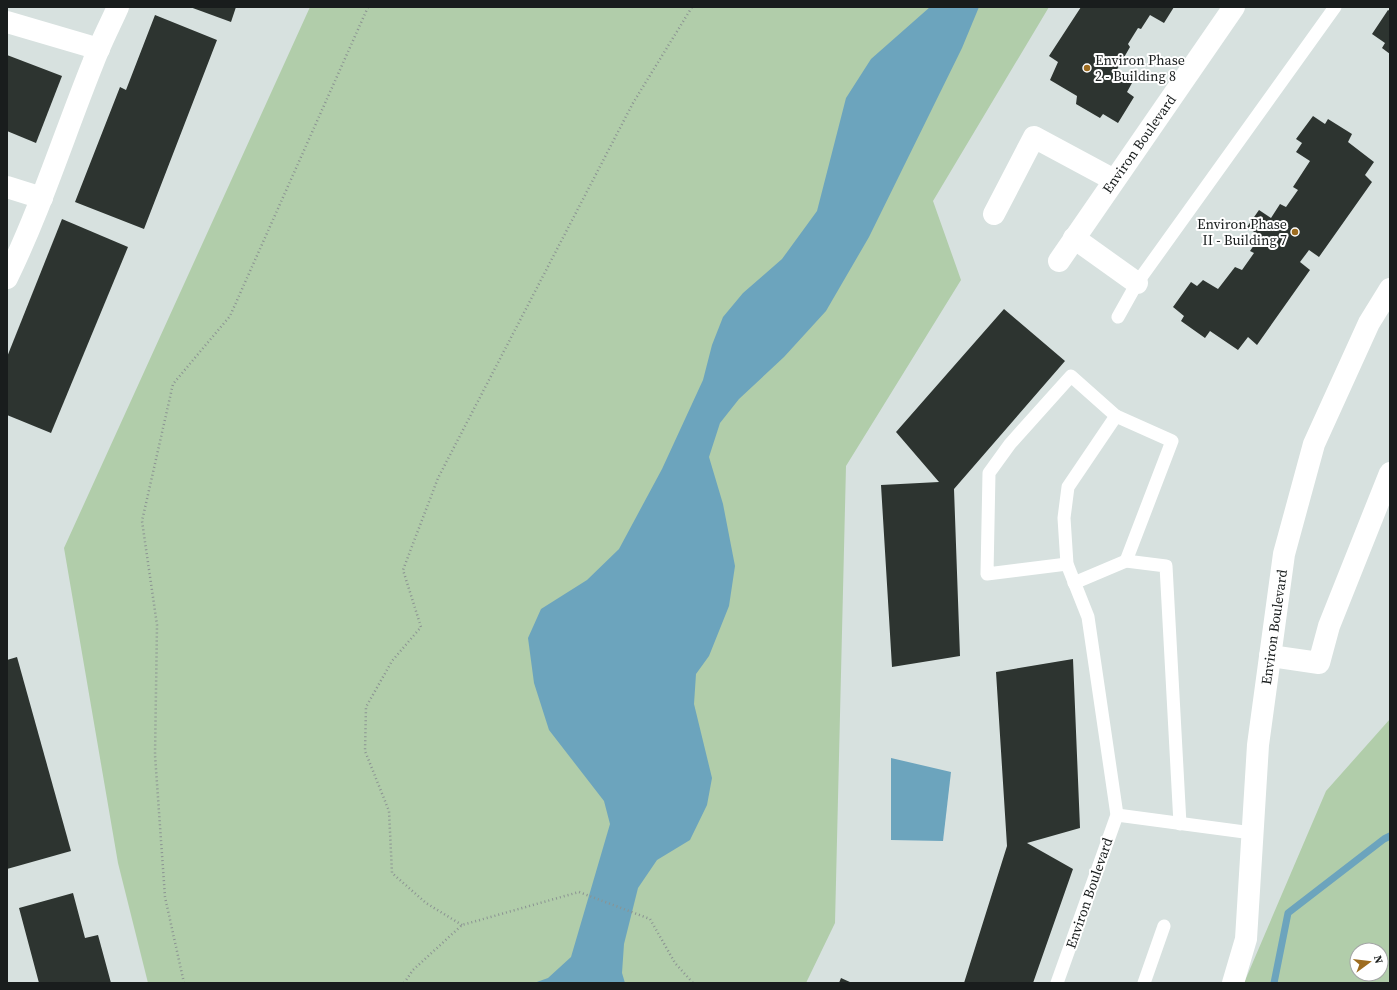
<svg xmlns="http://www.w3.org/2000/svg" width="1397" height="990" font-family="'Source Serif 4',serif">
<style>
.green{fill:#b1cdaa;fill-rule:evenodd}
.water{fill:#6ca4bd}
.lines{fill:none;stroke-linecap:round;stroke-linejoin:round}
.stream{stroke:#6ca4bd;stroke-width:7}
.building{fill:#2d3430}
.path{stroke:#8b9392;stroke-width:2.5;stroke-dasharray:1 3;stroke-linecap:butt}
.service{stroke:#fff;stroke-width:13}
.minor{stroke:#fff;stroke-width:22}
.poi-dot{fill:#9d6c20;stroke:#fff;stroke-width:1.5}
.labels{text-anchor:middle;dominant-baseline:central;stroke-width:4;stroke-linejoin:round;paint-order:stroke}
.poi-label{font-size:14px;fill:#191d1d;stroke:#fff;text-anchor:start}
.street-label{font-size:14px;fill:#191d1d;stroke:#fff}
</style>
<rect width="100%" height="100%" fill="#d7e1df"/>
<g class="green">
<path d="M310,7h739l-116,194 28,79 -115,186 -11,457 -29,60h-658l-30,-120 -54,-315z"/>
<path d="M1390,719v264h-146l82,-192zM1357,950h24v24h-24z"/>
</g>
<g class="water">
<path d="M930,7h49l-17,41 -93,189 -43,74 -42,46 -45,42 -19,24 -11,34 14,47 12,62 -6,40 -20,50 -13,18 -2,30 18,74 -5,27 -17,35 -33,20 -19,28 -14,56 -2,29 3,10h-91l14,-5 23,-21 39,-133 -6,-23 -55,-71 -15,-47 -6,-45 13,-29 46,-29 32,-31 43,-80 41,-89 9,-35 11,-28 20,-24 39,-34 35,-48 29,-113 25,-39z"/>
<path d="M891,758l60,14 -8,69 -52,-1z"/>
</g>
<g class="lines">
<path class="stream" d="M1274,983l14,-70 96,-74 6,-3"/>
</g>
<g class="building">
<path d="M190,7h46l-5,15z"/>
<path d="M1081,7h93l-10,16 -14,-8 -9,14 -3,-1 -10,16 2,3 -15,26 17,10 -5,9 7,5 -16,26 -15,-9 -3,4 -24,-14 1,-8 -27,-16 8,-18 -9,-6z"/>
<path d="M1388,10l2,1v43l-8,-6 3,-5 -13,-9z"/>
<path d="M155,15l62,25 -73,189 -69,-27 45,-115 6,3z"/>
<path d="M7,55l55,21 -26,67 -29,-12z"/>
<path d="M1313,116l12,8 3,-5 24,15 -4,8 26,20 -9,13 7,7 -53,75 -10,-7 -9,12 10,8 -53,75 -9,-8 -10,13 -28,-19 -5,7 -24,-17 3,-5 -11,-9 18,-25 6,4 6,-6 15,9 17,-22 7,3 12,-17 -4,-2 10,-15 -13,-9 12,-17 12,8 9,-14 6,3 12,-17 -5,-3 17,-26 -14,-9 6,-9 -6,-4z"/>
<path d="M62,219l66,28 -77,186 -44,-18v-58z"/>
<path d="M1004,309l61,52 -111,128 6,167 -68,11 -11,-182 58,-3 -43,-50z"/>
<path d="M17,657l54,194 -64,18v-209z"/>
<path d="M1073,659l7,169 -53,15 46,26 -40,114h-69l43,-137 -11,-174z"/>
<path d="M73,893l12,45 13,-3 13,48h-72l-20,-75z"/>
<path d="M841,978l11,5h-13z"/>
</g>
<g class="lines">
<g class="path">
<path d="M462,925l-36,-22 -34,-30 -3,-62 -24,-60 1,-44 26,-46 29,-34 -18,-57 35,-92 195,-375 59,-96"/>
<path d="M184,983l-19,-86 -10,-142 2,-130 -15,-104 31,-137 57,-68 138,-309"/>
<path d="M404,983l9,-13 49,-45 117,-33 71,27 25,44 18,20"/>
</g>
<g class="service">
<path d="M1118,317l19,-34 198,-276"/>
<path d="M1067,564l-80,10 2,-101 21,-29 61,-68 45,40 56,25 -46,120"/>
<path d="M1074,583l52,-22 40,5 14,258"/>
<path d="M1117,815l135,18"/>
<path d="M1057,983l60,-168 -29,-198 -21,-53 -3,-46 4,-31 48,-71"/>
<path d="M1144,983l20,-57"/>
</g>
<g class="minor">
<path d="M7,22l92,27"/>
<path d="M7,187l35,11"/>
<path d="M994,214l40,-77 80,43"/>
<path d="M1074,238l63,45"/>
<path d="M1059,261l175,-254"/>
<path d="M7,278c34,-70 57,-143 86,-215 7,-19 17,-38 25,-56"/>
<path d="M1270,656l49,7 10,-37 61,-153"/>
<path d="M1233,983l13,-44 12,-194 26,-191 30,-110 55,-121 21,-34"/>
</g>
</g>
<g class="poi-dot">
<circle cx="1087" cy="68" r="4"/>
<circle cx="1295" cy="232" r="4"/>
</g>
<g class="labels">
<g class="poi-label">
<text x="1095" y="60">Environ Phase<tspan x="1095" dy="16">2 - Building 8</tspan></text>
<text x="1287" y="224" text-anchor="end">Environ Phase<tspan x="1287" dy="16">II - Building 7</tspan></text>
</g>
<g class="street-label">
<text transform="translate(1139 144) rotate(-55)">Environ Boulevard</text>
<text transform="translate(1274 627) rotate(-82)">Environ Boulevard</text>
<text transform="translate(1089 893) rotate(-71)">Environ Boulevard</text>
</g>
</g>
<rect width="1397" height="990" fill="none" stroke="#191d1d" stroke-width="16"/>
<g transform="translate(1369 962) rotate(75)"><circle r="19" fill="#ffffff" stroke="#a3a5a5"/>
<path d="M0-3L7 15L0 10L-7 15Z" fill="#9d6c20"/>
<text y="-6" font-size="11" font-weight="bold" text-anchor="middle" fill="#191d1d">N</text>
</g>
</svg>
